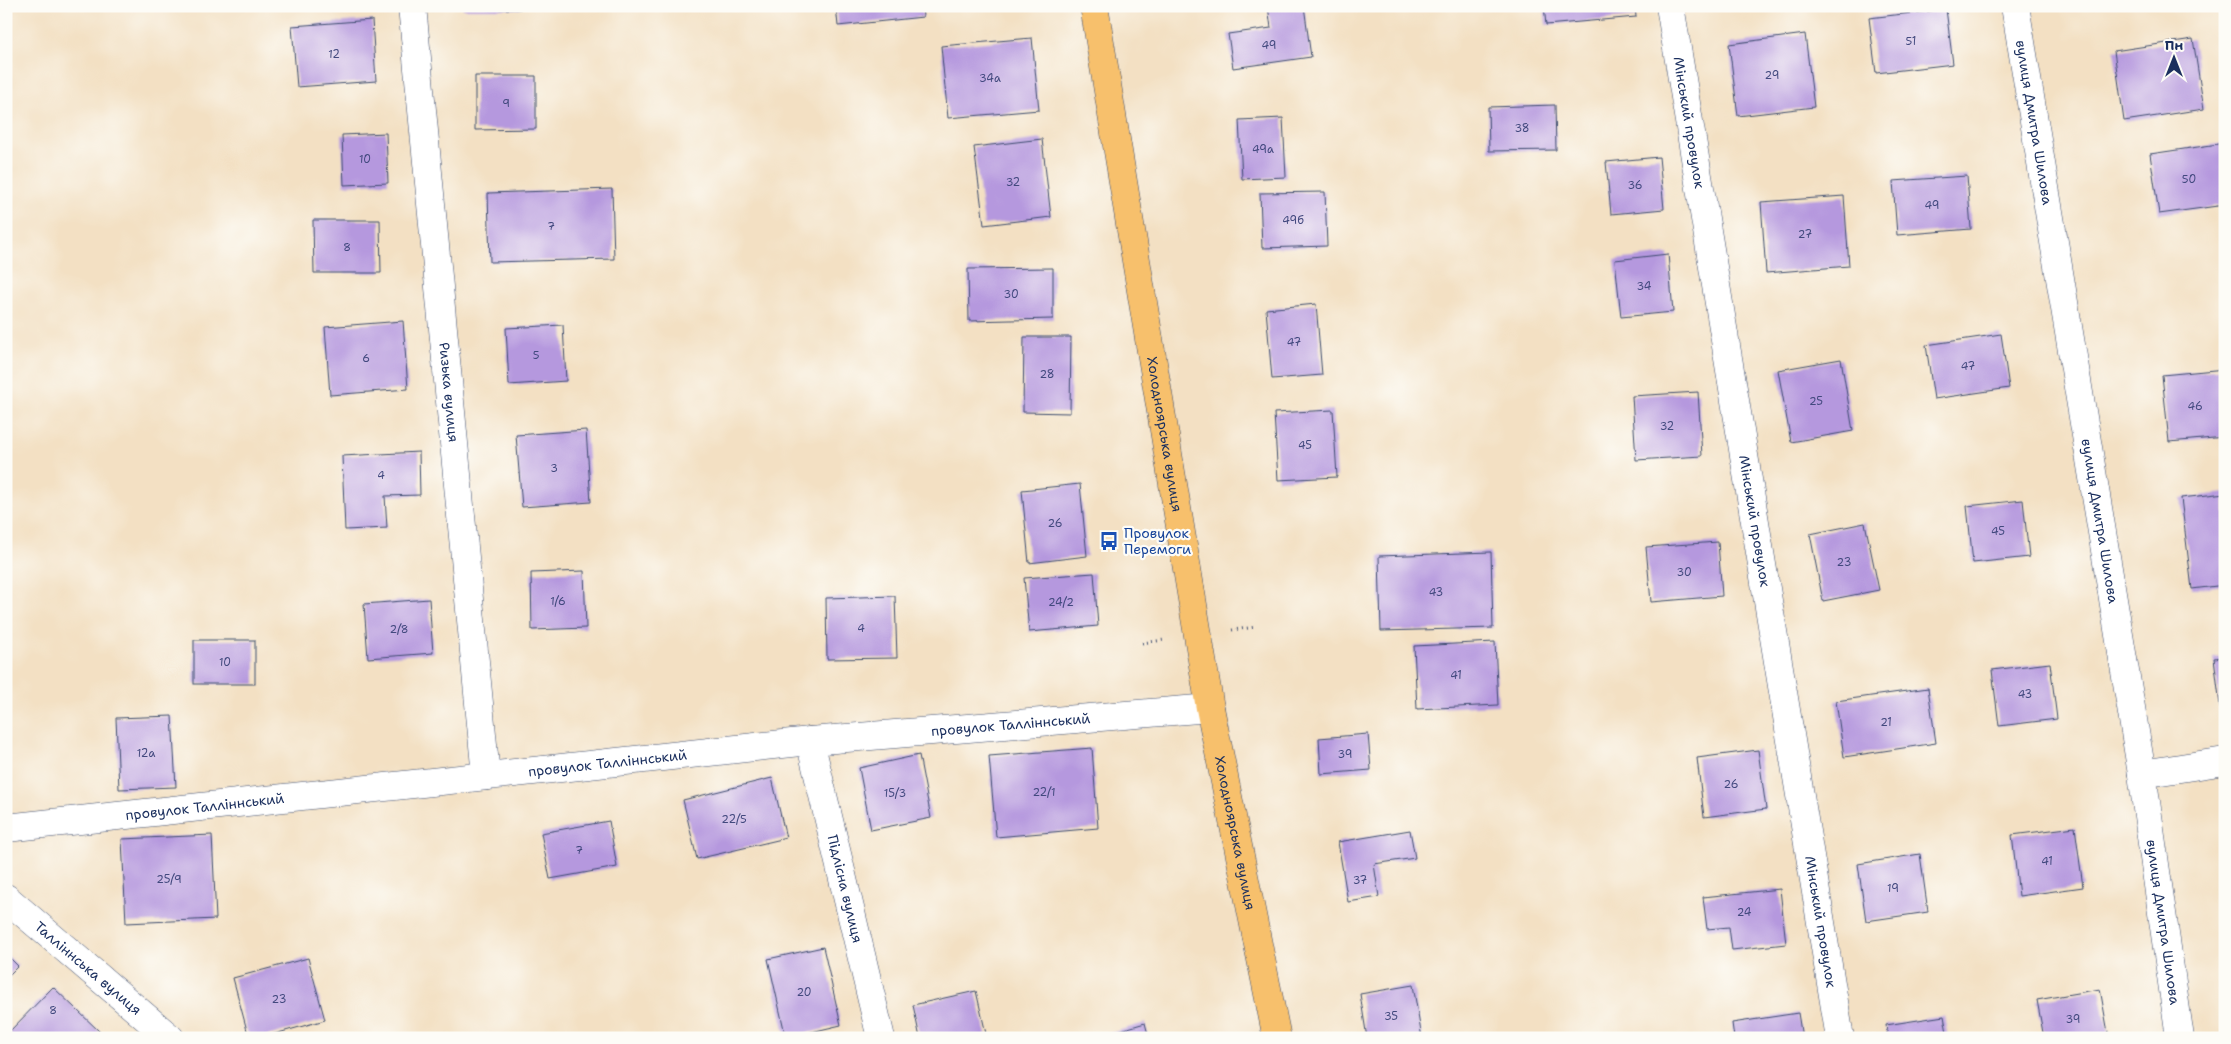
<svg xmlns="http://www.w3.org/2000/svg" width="2231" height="1044" font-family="'Shantell Sans',sans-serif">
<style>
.building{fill:#b598de}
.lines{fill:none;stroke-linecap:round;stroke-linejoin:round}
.minor-casing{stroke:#3b4a6d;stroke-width:29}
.major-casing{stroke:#3b4a6d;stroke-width:29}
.path{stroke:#3b4a6d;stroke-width:3;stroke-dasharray:1 4;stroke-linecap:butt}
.minor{stroke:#fff;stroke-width:28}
.major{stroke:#f7c06c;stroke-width:28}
.labels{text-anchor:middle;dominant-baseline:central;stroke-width:4.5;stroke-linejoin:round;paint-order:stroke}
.number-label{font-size:11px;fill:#42497e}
.street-label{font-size:14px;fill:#1b2f5e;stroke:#fdfcf7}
.transit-label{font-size:14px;fill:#164399;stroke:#fdfcf7;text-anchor:start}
</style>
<rect width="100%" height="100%" fill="#fdfcf7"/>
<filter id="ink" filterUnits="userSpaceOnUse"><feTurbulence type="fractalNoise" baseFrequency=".02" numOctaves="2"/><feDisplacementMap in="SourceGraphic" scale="10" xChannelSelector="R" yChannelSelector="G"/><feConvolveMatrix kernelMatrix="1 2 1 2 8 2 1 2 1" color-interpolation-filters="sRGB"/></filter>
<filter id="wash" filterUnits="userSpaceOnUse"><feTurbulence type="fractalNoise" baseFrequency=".0096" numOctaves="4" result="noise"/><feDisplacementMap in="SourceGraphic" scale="20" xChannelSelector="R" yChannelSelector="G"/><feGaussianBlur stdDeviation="1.12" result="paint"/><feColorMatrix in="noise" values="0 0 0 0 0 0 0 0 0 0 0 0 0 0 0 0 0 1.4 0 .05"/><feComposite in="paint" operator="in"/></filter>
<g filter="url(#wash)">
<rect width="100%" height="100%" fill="#f3e0c3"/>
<g id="blocks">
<g class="building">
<rect x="463" y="6" width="57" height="3"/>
<path d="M836,6h86l1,11 -85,9z"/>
<path d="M1268,6h36l7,51 -78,11 -5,-34 43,-6z"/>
<path d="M1544,6h91l1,11 -90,8z"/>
<path d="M1946,9l7,55 -77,9 -7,-55z"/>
<path d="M372,20l4,61 -79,6 -5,-61z"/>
<path d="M1805,34l9,73 -76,9 -9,-72z"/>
<path d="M1032,38l7,72 -91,8 -7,-72z"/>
<path d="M2193,39l11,70 -80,12 -10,-70z"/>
<path d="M475,76h61v53l-61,1z"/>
<path d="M1555,105l1,45 -67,1 -1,-44z"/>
<path d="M1283,118l3,59 -44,2 -3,-59z"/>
<path d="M386,133l2,50 -44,2 -2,-50z"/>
<path d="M1042,139l9,78 -67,8 -10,-78z"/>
<path d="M2225,143v62l-66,9 -9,-60z"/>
<path d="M1659,157l5,52 -53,5 -5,-52z"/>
<path d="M1967,176l4,53 -74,6 -4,-54z"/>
<path d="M612,189l2,70 -124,3 -2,-69z"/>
<path d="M1325,192l2,54 -65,2 -2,-55z"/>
<path d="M1844,196l5,70 -83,7 -5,-71z"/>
<path d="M313,220h67l1,53h-67z"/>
<path d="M1668,254l5,58 -52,5 -6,-57z"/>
<path d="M1053,268v51l-84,2 -1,-52z"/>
<path d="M1316,304l6,71 -50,4 -6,-70z"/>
<path d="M403,321l5,68 -78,6 -5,-68z"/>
<path d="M563,325l3,56 -57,4 -3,-57z"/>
<path d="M2001,334l8,54 -75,11 -8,-54z"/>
<path d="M1024,337h47l-1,76 -47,-1z"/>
<path d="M1841,359l12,72 -62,11 -13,-72z"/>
<path d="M2225,369v68l-56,5 -7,-67z"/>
<path d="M1698,392l4,64 -66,4 -4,-64z"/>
<path d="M1333,410l4,67 -59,3 -4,-67z"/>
<path d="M586,430l5,72 -69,5 -6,-72z"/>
<path d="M419,452l1,43 -35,1 2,32 -42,2 -3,-74z"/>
<path d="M1080,484l7,72 -58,7 -7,-73z"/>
<path d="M2225,493v92l-33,4 -11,-91z"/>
<path d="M2023,500l6,57 -56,6 -6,-57z"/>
<path d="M1865,523l14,67 -56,11 -13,-67z"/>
<path d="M1718,542l4,54 -71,6 -5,-55z"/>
<path d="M1491,552l2,76 -112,3 -2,-75z"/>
<path d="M584,571l2,57 -54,2 -1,-57z"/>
<path d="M1094,573l4,53 -69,6 -5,-54z"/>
<path d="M895,596l2,62 -70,1 -1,-61z"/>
<path d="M429,599l4,54 -65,5 -4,-54z"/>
<rect x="194" y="640" width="61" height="44"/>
<path d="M1495,642l3,63 -81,4 -3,-63z"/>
<path d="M2225,657v55l-4,1 -7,-55z"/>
<path d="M2050,663l7,56 -58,7 -7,-56z"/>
<path d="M1928,688l8,55 -92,14 -8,-56z"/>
<path d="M172,716l4,71 -57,2 -3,-71z"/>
<path d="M1368,734l3,36 -50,4 -2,-36z"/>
<path d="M1092,748l6,80 -102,9 -7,-81z"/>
<path d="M1758,750l8,59 -62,8 -7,-59z"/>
<path d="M919,755l12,63 -60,12 -12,-62z"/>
<path d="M772,778l14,60 -89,21 -14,-59z"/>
<path d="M609,821l8,46 -67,12 -9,-46z"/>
<path d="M2075,827l8,60 -64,9 -7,-61z"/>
<path d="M1410,830l5,28 -41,6 5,33 -31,5 -10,-60z"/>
<path d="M212,835l4,84 -90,4 -4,-84z"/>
<path d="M1920,854l8,58 -62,9 -8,-57z"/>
<path d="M1780,889l6,55 -54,6 -3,-23 -22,2 -4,-32z"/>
<path d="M823,947l18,78 -55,13 -18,-79z"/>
<path d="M6,954l12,12 -12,12z"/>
<path d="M308,958l17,62 -65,18h-11l-16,-60z"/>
<path d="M1413,985l9,53h-55l-7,-44z"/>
<path d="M53,987l47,45 -6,6h-83l-4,-4z"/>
<path d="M2100,989l9,49h-65l-7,-38z"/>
<path d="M976,991l11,47h-67l-7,-33z"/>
<path d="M1798,1013l4,25h-68l-2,-15z"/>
<path d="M1944,1016l4,22h-60l-2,-13z"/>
<path d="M1145,1023l4,15h-52v-1z"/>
</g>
</g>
</g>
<g filter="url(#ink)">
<use href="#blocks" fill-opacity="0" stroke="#3b4a6d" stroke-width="1"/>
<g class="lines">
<g class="minor-casing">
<g id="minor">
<path id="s1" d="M412,6l74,770"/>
<path id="s2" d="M1670,6l170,1032"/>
<path id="s3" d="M2015,6l127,768 38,264"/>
<path id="s4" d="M810,741l71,297"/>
<path d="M2142,774l83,-13"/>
<path id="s5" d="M6,828l804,-87 400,-33"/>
<path id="s6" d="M6,898l164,140"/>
</g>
</g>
<g class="major-casing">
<g id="major">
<path id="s7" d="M1094,6l116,702 67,330"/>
</g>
</g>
<g class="path">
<path d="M1232,630l24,-3"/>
<path d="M1142,643l22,-3"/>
</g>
<use href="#minor" class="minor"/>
<use href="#major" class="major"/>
</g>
</g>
<defs>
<g id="bus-bare" transform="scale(1.5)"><path d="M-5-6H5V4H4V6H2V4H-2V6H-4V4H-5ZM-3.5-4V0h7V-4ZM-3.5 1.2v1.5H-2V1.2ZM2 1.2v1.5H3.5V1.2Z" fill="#1a4fb4" stroke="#fdfcf7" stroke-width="2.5" paint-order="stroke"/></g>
</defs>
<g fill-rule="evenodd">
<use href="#bus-bare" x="1109" y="541"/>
</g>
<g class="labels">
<g class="number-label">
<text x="1911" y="41">51</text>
<text x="1269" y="45">49</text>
<text x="334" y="54">12</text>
<text x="1772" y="75">29</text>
<text x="990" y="78">34а</text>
<text x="506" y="103">9</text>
<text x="1522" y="128">38</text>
<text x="1263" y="149">49а</text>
<text x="365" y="159">10</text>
<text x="2189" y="179">50</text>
<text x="1013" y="182">32</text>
<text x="1635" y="185">36</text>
<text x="1932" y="205">49</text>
<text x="1293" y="220">49б</text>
<text x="551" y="226">7</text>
<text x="1805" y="234">27</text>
<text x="347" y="247">8</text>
<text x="1644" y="286">34</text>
<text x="1011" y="294">30</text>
<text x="1294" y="342">47</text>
<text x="536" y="355">5</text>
<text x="366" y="358">6</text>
<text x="1968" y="366">47</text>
<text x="1047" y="374">28</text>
<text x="1816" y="401">25</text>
<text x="2195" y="406">46</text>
<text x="1667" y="426">32</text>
<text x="1305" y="445">45</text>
<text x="554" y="468">3</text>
<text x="381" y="475">4</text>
<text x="1055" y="523">26</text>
<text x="1998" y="531">45</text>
<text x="1844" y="562">23</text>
<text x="1684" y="572">30</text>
<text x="1436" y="592">43</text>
<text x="558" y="601">1/6</text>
<text x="1061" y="602">24/2</text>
<text x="861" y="628">4</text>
<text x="399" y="629">2/8</text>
<text x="225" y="662">10</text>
<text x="1456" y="675">41</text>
<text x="2025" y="694">43</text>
<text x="1886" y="722">21</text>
<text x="146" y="753">12а</text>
<text x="1345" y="754">39</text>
<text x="1731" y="784">26</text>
<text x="1044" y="792">22/1</text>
<text x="895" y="793">15/3</text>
<text x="734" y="819">22/5</text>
<text x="579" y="850">7</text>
<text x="2047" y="861">41</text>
<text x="169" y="879">25/9</text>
<text x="1360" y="880">37</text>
<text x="1893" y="888">19</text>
<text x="1744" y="912">24</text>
<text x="804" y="992">20</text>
<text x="279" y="999">23</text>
<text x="53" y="1010">8</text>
<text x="1391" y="1016">35</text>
<text x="2073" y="1019">39</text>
</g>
<g class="street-label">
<text stroke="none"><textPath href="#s2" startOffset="118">Мінський провулок</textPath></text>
<text stroke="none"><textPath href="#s3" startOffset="118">вулиця Дмитра Шилова</textPath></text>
<text stroke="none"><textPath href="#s1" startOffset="388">Ризька вулиця</textPath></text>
<text stroke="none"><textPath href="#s7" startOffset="434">Холодноярська вулиця</textPath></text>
<text stroke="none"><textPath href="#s2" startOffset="522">Мінський провулок</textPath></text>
<text stroke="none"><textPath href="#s3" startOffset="522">вулиця Дмитра Шилова</textPath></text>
<text stroke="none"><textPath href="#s5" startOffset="1010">провулок Талліннський</textPath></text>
<text stroke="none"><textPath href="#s5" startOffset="605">провулок Талліннський</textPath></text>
<text stroke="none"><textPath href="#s5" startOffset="200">провулок Талліннський</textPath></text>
<text stroke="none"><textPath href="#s7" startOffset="839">Холодноярська вулиця</textPath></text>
<text stroke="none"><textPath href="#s4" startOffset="152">Підлісна вулиця</textPath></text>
<text stroke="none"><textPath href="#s2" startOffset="928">Мінський провулок</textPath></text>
<text stroke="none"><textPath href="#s3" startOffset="928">вулиця Дмитра Шилова</textPath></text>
<text stroke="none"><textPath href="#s6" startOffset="108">Талліннська вулиця</textPath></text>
</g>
<g class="transit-label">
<text x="1124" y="533">Провулок<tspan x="1124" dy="16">Перемоги</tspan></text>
</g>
</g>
<rect width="2231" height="1044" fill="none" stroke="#fdfcf7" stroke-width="25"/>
<g transform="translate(2174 58)" stroke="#fdfcf7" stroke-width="4" paint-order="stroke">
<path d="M0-4L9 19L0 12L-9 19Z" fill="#1b2f5e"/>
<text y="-8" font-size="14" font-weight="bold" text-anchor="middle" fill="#1b2f5e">Пн</text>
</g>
</svg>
